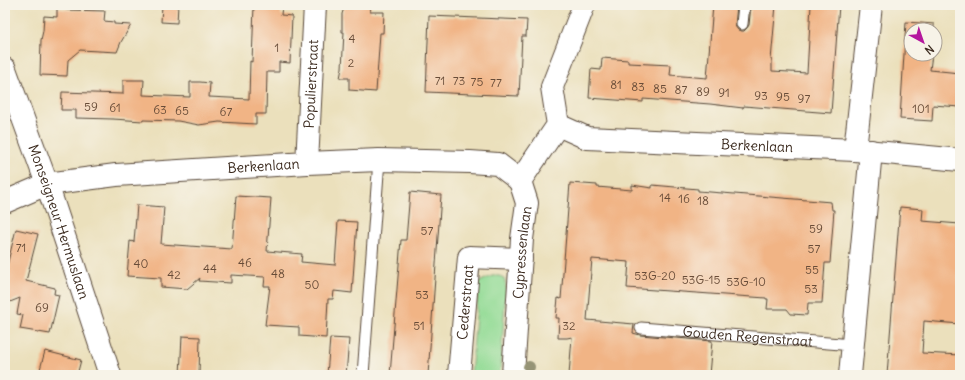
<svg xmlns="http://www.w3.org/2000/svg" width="965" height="380" font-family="Delius,sans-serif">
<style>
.green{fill:#93db95;stroke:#67825a}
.building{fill:#f1b485}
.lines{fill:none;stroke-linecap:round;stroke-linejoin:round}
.service-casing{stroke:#554536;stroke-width:13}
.minor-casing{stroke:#554536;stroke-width:24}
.service{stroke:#fff;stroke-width:11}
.minor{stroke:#fff;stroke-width:22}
.tree{fill:#969476}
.labels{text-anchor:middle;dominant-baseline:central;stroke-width:3.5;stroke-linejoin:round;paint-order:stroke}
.number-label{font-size:12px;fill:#684c38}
.street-label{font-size:14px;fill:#3b2a1e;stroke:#f7f3e8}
</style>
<rect width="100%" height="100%" fill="#f7f3e8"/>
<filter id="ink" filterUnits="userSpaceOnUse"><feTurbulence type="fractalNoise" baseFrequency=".025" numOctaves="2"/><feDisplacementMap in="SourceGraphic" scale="8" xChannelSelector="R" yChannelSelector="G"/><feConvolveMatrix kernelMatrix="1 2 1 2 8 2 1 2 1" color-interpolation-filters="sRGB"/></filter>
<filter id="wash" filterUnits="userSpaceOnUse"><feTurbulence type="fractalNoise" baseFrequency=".012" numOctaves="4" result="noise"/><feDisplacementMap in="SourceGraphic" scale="16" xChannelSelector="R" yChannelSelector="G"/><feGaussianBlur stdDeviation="0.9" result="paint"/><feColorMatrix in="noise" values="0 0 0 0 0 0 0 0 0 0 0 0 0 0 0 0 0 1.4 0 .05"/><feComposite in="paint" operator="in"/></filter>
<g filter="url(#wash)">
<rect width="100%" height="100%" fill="#ebe0bc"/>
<path class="green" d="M492,276c10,-1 13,1 14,11l-6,88h-29l7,-83 1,-10z"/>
<g id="blocks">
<g class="building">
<path d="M162,5h16l-1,18 -16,-1z"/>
<path d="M254,5h28l-1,10 11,1 -2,47 -11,-1v10h-12l-1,42h-10v10l-37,-2 -20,3 -21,-4 -35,-1v1l-30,-2 -37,-1v-8h-15l1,-18 61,2v-14h21l-1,15 47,2v-15h10l10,1 -1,14 40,2 1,-38 2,1z"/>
<path d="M345,5h26l-1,7h14l-1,21h-3l-4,59 -27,-2v-12h-9l2,-10 2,-36h-2v-18z"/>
<path d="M713,5h24l-2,21 3,4 4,1h2l3,-3 2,-3 2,-20h25l-5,55h1v11l35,2 4,-68h28l-8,108 -87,-7 -1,2 -33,-4 -67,-5v3l-54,-4 2,-29 10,1 1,-12 26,2v3l43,2 -1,10 37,3z"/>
<path d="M57,8l11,2 37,1 -1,10 10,1v2l17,1 -10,17 -4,10 -37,-2 -12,10 -1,16 -27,-1 1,-35 2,-9 1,-15 13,1z"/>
<path d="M429,16l98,4 -1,16h-4l-3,60 -93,-4z"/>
<path d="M906,22l28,2v6h-23v24h21l-2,16 30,3v34l-27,-2 -1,16 -32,-2z"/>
<path d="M570,183l27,2v2l35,3v-5l20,3v-3l46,4v2l133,11 1,8h2l-4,53h-5l-3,40h-14l-1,12 -16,-1 -4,-5h-20l1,-10h-2v-1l-139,-10 2,-26 -37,-3 -5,61 47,4 -1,9 7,2 72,6 -3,34h-140l3,-38 -5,1h-9l1,-20h-3l2,-20 3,1z"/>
<path d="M410,192l31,3 -13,180h-38l11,-135h5z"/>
<path d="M236,196l35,2 -4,53 35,3 -1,8 34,3 3,-44 19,1 -5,71 -18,-2 -1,8h-5l-2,39 -27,-2v-9l-34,-2 5,-39h-6l1,-9 -34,-2v8l-32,-2 1,-3 -13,11 -26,-2v-9l-34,-2 3,-35 4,1 3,-37 27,2 -3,37 71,5z"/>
<path d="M900,207l23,2 -1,12 38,3v100l-36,-3 -2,32 38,2v20h-73z"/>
<path d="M16,229l22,5 -12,47 29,7 -1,6 5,1 -9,39 -30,-5 3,-14 -6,-1 3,-16 -15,6v-30z"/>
<path d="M182,336l18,1 -1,38h-19z"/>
<path d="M330,338l19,1 -3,36h-19z"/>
<path d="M45,351l36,9 -4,15h-28l-10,-2z"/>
</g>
</g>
</g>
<g filter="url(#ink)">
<use href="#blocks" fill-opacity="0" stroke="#554536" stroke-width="1"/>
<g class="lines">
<g class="service-casing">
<g id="service">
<path d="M742,24l2,-19"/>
<path id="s1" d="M641,328l212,17"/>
<path d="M363,375l16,-215"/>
</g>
</g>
<g class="minor-casing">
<g id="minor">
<path id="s2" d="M5,69l42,115 63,191"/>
<path id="s3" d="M558,125l29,13 268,12 105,10"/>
<path d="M855,150l16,-145"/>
<path id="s4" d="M307,163l8,-158"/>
<path id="s5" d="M5,202l42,-18 69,-9 191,-12 72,-3 91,2 28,2 22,17"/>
<path id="s6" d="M459,375l10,-118 52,2"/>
<path id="s7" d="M513,375l9,-136 5,-36 -7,-22 38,-56 -6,-38 32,-82"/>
<path d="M850,375l21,-224"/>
</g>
</g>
<use href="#service" class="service"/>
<use href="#minor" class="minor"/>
</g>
<circle class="tree" cx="529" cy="367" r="6"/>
</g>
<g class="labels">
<g class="number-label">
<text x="352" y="38">4</text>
<text x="277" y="47">1</text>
<text x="351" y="62">2</text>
<text x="440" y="80">71</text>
<text x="459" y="80">73</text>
<text x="477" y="81">75</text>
<text x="496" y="82">77</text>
<text x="616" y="84">81</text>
<text x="638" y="86">83</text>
<text x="660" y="88">85</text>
<text x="681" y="89">87</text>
<text x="703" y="91">89</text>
<text x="724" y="92">91</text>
<text x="761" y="95">93</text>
<text x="783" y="96">95</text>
<text x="804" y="98">97</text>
<text x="91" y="106">59</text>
<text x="115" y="107">61</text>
<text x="921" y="108">101</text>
<text x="160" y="109">63</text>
<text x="182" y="110">65</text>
<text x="226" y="111">67</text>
<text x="665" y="197">14</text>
<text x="684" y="198">16</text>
<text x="703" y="200">18</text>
<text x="816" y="228">59</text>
<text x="427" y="230">57</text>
<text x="21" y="247">71</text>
<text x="814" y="248">57</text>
<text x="245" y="262">46</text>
<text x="141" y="263">40</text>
<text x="210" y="268">44</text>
<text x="812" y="269">55</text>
<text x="278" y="273">48</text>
<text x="174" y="274">42</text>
<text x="655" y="275">53G-20</text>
<text x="701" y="279">53G-15</text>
<text x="746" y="281">53G-10</text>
<text x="312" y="284">50</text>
<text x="811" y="288">53</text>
<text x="422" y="294">53</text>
<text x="42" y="307">69</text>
<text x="419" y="325">51</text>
<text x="569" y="325">32</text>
</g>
<g class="street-label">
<text stroke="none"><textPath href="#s4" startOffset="79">Populierstraat</textPath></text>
<text stroke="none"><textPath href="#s3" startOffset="202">Berkenlaan</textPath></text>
<text stroke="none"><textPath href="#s5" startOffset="263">Berkenlaan</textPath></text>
<text stroke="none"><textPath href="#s2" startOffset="162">Monseigneur Hermuslaan</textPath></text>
<text stroke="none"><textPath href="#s7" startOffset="123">Cypressenlaan</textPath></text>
<text stroke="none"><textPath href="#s6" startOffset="73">Cederstraat</textPath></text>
<text stroke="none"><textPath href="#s1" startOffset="107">Gouden Regenstraat</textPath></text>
</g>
</g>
<rect width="965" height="380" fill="none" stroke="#f7f3e8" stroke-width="20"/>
<g transform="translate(923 42) rotate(140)"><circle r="19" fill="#f7f3e8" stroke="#aca397"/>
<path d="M0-3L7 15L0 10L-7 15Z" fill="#b5179e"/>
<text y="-6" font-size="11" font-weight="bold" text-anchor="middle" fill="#3b2a1e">N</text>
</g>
</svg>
